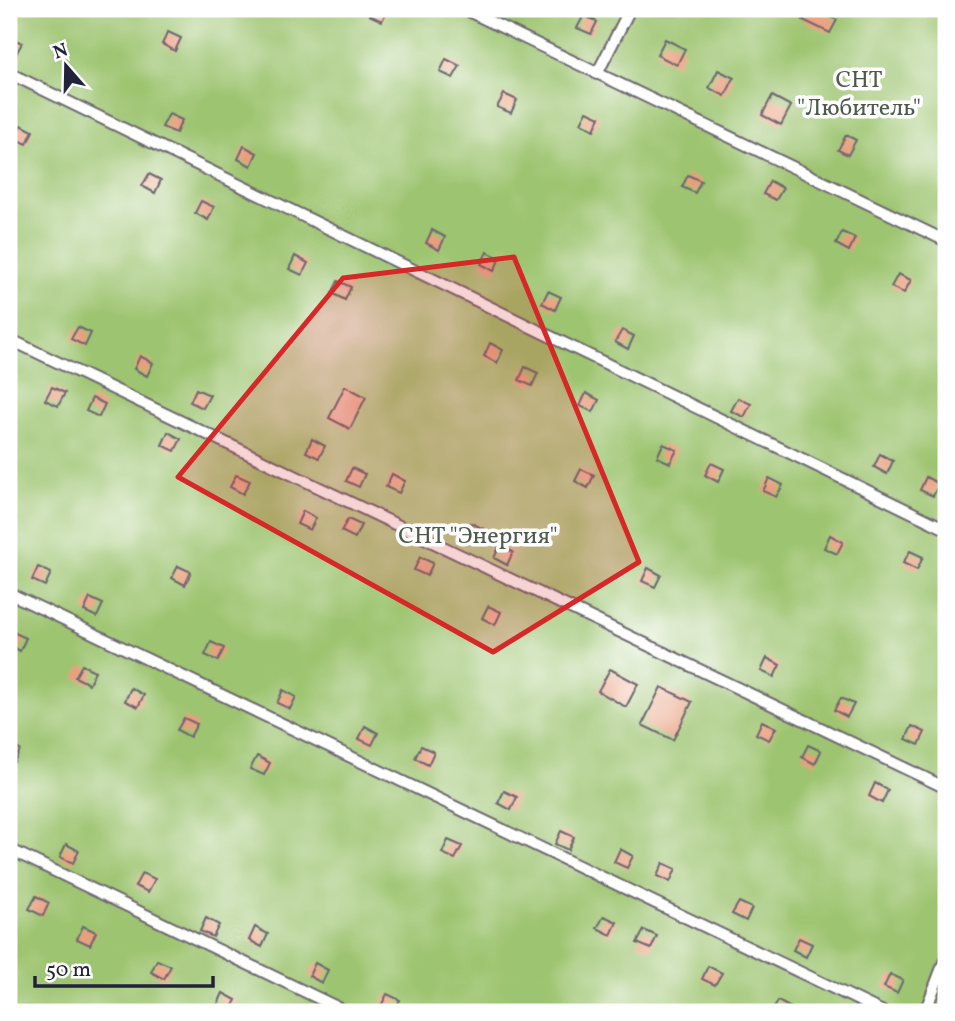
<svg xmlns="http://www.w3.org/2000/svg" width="955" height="1021" font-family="Vollkorn,serif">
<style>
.green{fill:#9dc46f;stroke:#607355;stroke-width:2}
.building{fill:#e99e7d}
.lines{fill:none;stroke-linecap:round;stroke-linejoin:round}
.lane-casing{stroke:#6c666f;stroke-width:14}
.lane{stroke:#fff;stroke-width:10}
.marked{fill:#d62828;fill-opacity:0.2;stroke:#d62828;stroke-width:5;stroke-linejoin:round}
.labels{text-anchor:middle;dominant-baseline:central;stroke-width:7;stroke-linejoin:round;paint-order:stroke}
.park-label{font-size:24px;fill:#4d5b4d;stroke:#fff}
</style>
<rect width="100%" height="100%" fill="#fff"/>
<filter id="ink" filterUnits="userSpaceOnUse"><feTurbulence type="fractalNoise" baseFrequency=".0143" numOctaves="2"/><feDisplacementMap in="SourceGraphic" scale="14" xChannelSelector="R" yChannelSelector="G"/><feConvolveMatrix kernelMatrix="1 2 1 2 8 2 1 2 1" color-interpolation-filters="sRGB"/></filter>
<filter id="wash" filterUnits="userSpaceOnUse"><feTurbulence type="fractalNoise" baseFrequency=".00686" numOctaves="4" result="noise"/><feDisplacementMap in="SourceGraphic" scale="28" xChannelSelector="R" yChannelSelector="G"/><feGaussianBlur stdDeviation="1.57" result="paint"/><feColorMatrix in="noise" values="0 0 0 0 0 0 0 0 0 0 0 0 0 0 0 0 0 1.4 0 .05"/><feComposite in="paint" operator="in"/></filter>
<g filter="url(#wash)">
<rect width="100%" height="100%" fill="#f5e5cf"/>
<rect class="green" x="9" y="9" width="937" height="1003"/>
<g id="blocks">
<g class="building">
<path d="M372,9h16l-6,12 -13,-6z"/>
<path d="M809,9h6l22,11 -7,13 -27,-13z"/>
<path d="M584,15l13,7 -6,12 -14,-6z"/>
<path d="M168,32l13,6 -6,13 -13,-7z"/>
<path d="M9,37l13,6 -7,13 -6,-3z"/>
<path d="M665,39l20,10 -8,16 -20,-10z"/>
<path d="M446,59l14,7 -7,12 -13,-6z"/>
<path d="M718,70l16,8 -9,18 -16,-8z"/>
<path d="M504,94l13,6 -6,13 -14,-6z"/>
<path d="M772,96l19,10 -10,19 -19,-10z"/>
<path d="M587,111l13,6 -6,13 -13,-7z"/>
<path d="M169,114l13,6 -6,13 -14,-6z"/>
<path d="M21,125l12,6 -6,13 -13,-6z"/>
<path d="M846,135l10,5 -8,15 -10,-5z"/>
<path d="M244,146l13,7 -6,13 -13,-7z"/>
<path d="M149,174l12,6 -6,13 -13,-7z"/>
<path d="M688,175l13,6 -6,12 -13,-6z"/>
<path d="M770,181l13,7 -7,12 -13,-6z"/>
<path d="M201,201l13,6 -6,13 -13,-7z"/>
<path d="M432,230l13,7 -6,13 -13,-7z"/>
<path d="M842,232l13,6 -6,13 -13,-7z"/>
<path d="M487,252l13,6 -6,13 -13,-7z"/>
<path d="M295,256l13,7 -6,12 -13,-6z"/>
<path d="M898,274l13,6 -7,13 -13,-6z"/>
<path d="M338,281l13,6 -6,13 -13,-7z"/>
<path d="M9,290l8,4 -8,16z"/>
<path d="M548,291l13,6 -6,13 -13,-7z"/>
<path d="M78,327l13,6 -6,13 -14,-7z"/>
<path d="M622,330l12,6 -6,13 -13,-7z"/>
<path d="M490,343l13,7 -6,13 -13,-7z"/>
<path d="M140,356l13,7 -6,13 -13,-7z"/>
<path d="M525,367l13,6 -6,13 -13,-6z"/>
<path d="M345,386l21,11 -16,32 -21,-11z"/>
<path d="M52,387l13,6 -7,13 -13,-6z"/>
<path d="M196,389l14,6 -7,13 -13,-6z"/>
<path d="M586,393l13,7 -6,12 -13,-6z"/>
<path d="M92,398l13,6 -6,13 -13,-6z"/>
<path d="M738,398l13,6 -7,13 -13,-6z"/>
<path d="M168,432l13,7 -6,12 -13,-6z"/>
<path d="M312,439l13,7 -6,12 -13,-6z"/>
<path d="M663,444l14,6 -7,13 -13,-6z"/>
<path d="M880,454l13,7 -6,13 -13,-7z"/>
<path d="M711,463l13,6 -6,13 -13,-7z"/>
<path d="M352,468l13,6 -6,13 -13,-6z"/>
<path d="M581,469l13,6 -6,13 -13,-7z"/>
<path d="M392,474l13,7 -6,12 -13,-6z"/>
<path d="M236,475l14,6 -7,13 -13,-7z"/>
<path d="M926,477l13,7 -6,12 -13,-6z"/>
<path d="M769,478l14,7 -7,12 -13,-6z"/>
<path d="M303,511l13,7 -6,12 -13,-6z"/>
<path d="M348,519l13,6 -6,13 -14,-7z"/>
<path d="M471,523l13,6 -6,13 -13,-7z"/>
<path d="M830,535l13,7 -6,12 -13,-6z"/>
<path d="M500,545l13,7 -6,13 -13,-7z"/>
<path d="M910,551l13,6 -6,13 -14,-7z"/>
<path d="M420,557l13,6 -6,13 -13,-6z"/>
<path d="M178,566l13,6 -6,13 -13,-7z"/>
<path d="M38,567l13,6 -6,13 -13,-6z"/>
<path d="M648,568l13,7 -6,12 -13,-6z"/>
<path d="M90,598l13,6 -6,13 -13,-6z"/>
<path d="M488,606l13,6 -6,13 -13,-7z"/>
<path d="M13,632l13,6 -6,13 -11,-6v-5z"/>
<path d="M211,642l13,6 -6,13 -13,-6z"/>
<path d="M767,658l13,7 -6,12 -13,-6z"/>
<path d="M82,665l13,6 -6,13 -14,-7z"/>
<path d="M610,669l28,15 -12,23 -28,-16z"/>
<path d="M661,687l31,15 -19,38 -31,-15z"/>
<path d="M131,688l13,7 -6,12 -13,-6z"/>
<path d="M283,690l13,7 -6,12 -13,-6z"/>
<path d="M841,698l13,6 -7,13 -13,-7z"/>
<path d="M184,718l13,6 -7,13 -13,-7z"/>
<path d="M762,721l14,7 -7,12 -13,-6z"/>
<path d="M365,726l13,7 -6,12 -13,-6z"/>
<path d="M912,726l13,6 -6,13 -13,-6z"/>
<path d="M9,744l11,6 -6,12 -5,-2z"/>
<path d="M808,745l13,6 -6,13 -13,-7z"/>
<path d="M421,746l13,6 -6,13 -13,-7z"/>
<path d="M257,756l13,7 -6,12 -14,-6z"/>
<path d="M875,783l13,7 -6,13 -13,-7z"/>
<path d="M504,791l13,6 -6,13 -13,-7z"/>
<path d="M561,831l13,6 -6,13 -13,-6z"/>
<path d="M448,840l14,6 -7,13 -13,-6z"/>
<path d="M66,844l13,7 -6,12 -13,-6z"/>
<path d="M620,849l13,7 -6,12 -13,-6z"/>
<path d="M663,863l13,6 -6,13 -13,-6z"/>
<path d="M142,873l13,6 -7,13 -13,-6z"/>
<path d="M36,896l13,7 -6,13 -14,-7z"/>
<path d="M739,902l13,6 -6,13 -14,-7z"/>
<path d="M604,916l13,6 -6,13 -14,-7z"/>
<path d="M206,918l13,7 -6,12 -13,-6z"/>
<path d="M83,926l13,6 -6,13 -13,-6z"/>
<path d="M255,927l13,7 -6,13 -13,-7z"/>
<path d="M644,930l13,6 -6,13 -14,-6z"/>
<path d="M799,938l13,6 -6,13 -13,-7z"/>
<path d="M157,960l14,6 -7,13 -13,-7z"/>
<path d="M315,963l13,7 -6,13 -13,-7z"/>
<path d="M708,966l14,7 -7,12 -13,-6z"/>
<path d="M890,974l13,6 -6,13 -13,-6z"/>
<path d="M223,993l13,7 -6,12 -13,-6z"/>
<path d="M387,994l13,6 -6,12 -13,-6z"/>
<path d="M778,1001l13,7 -2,4h-17z"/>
</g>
</g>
</g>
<g filter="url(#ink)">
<use href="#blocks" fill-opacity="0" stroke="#6c666f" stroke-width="2"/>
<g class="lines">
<g class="lane-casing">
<g id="lane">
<path d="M464,9l482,232"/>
<path d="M9,73l937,456"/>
<path d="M597,74l33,-65"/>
<path d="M9,339l937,449"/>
<path d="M9,593l874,419"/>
<path d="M9,849l338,163"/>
<path d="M925,1012l21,-55"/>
</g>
</g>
<use href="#lane" class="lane"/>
</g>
</g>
<path class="marked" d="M514,257l125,305 -146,90 -315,-175 165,-199z"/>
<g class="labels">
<g class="park-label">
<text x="859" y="81">СНТ<tspan x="859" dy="28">"Любитель"</tspan></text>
<text x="478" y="537">СНТ "Энергия"</text>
</g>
</g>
<rect width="955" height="1021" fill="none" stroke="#fff" stroke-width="35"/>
<g transform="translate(66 66) rotate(340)" stroke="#ffffff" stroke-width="5" paint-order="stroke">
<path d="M0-5L12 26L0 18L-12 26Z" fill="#22223b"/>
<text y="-10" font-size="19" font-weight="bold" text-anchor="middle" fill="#22223b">N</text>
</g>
<path d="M35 976v10h178v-10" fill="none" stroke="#22223b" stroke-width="3.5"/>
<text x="46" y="976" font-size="21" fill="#22223b" stroke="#ffffff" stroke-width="5" paint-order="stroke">50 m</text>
</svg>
